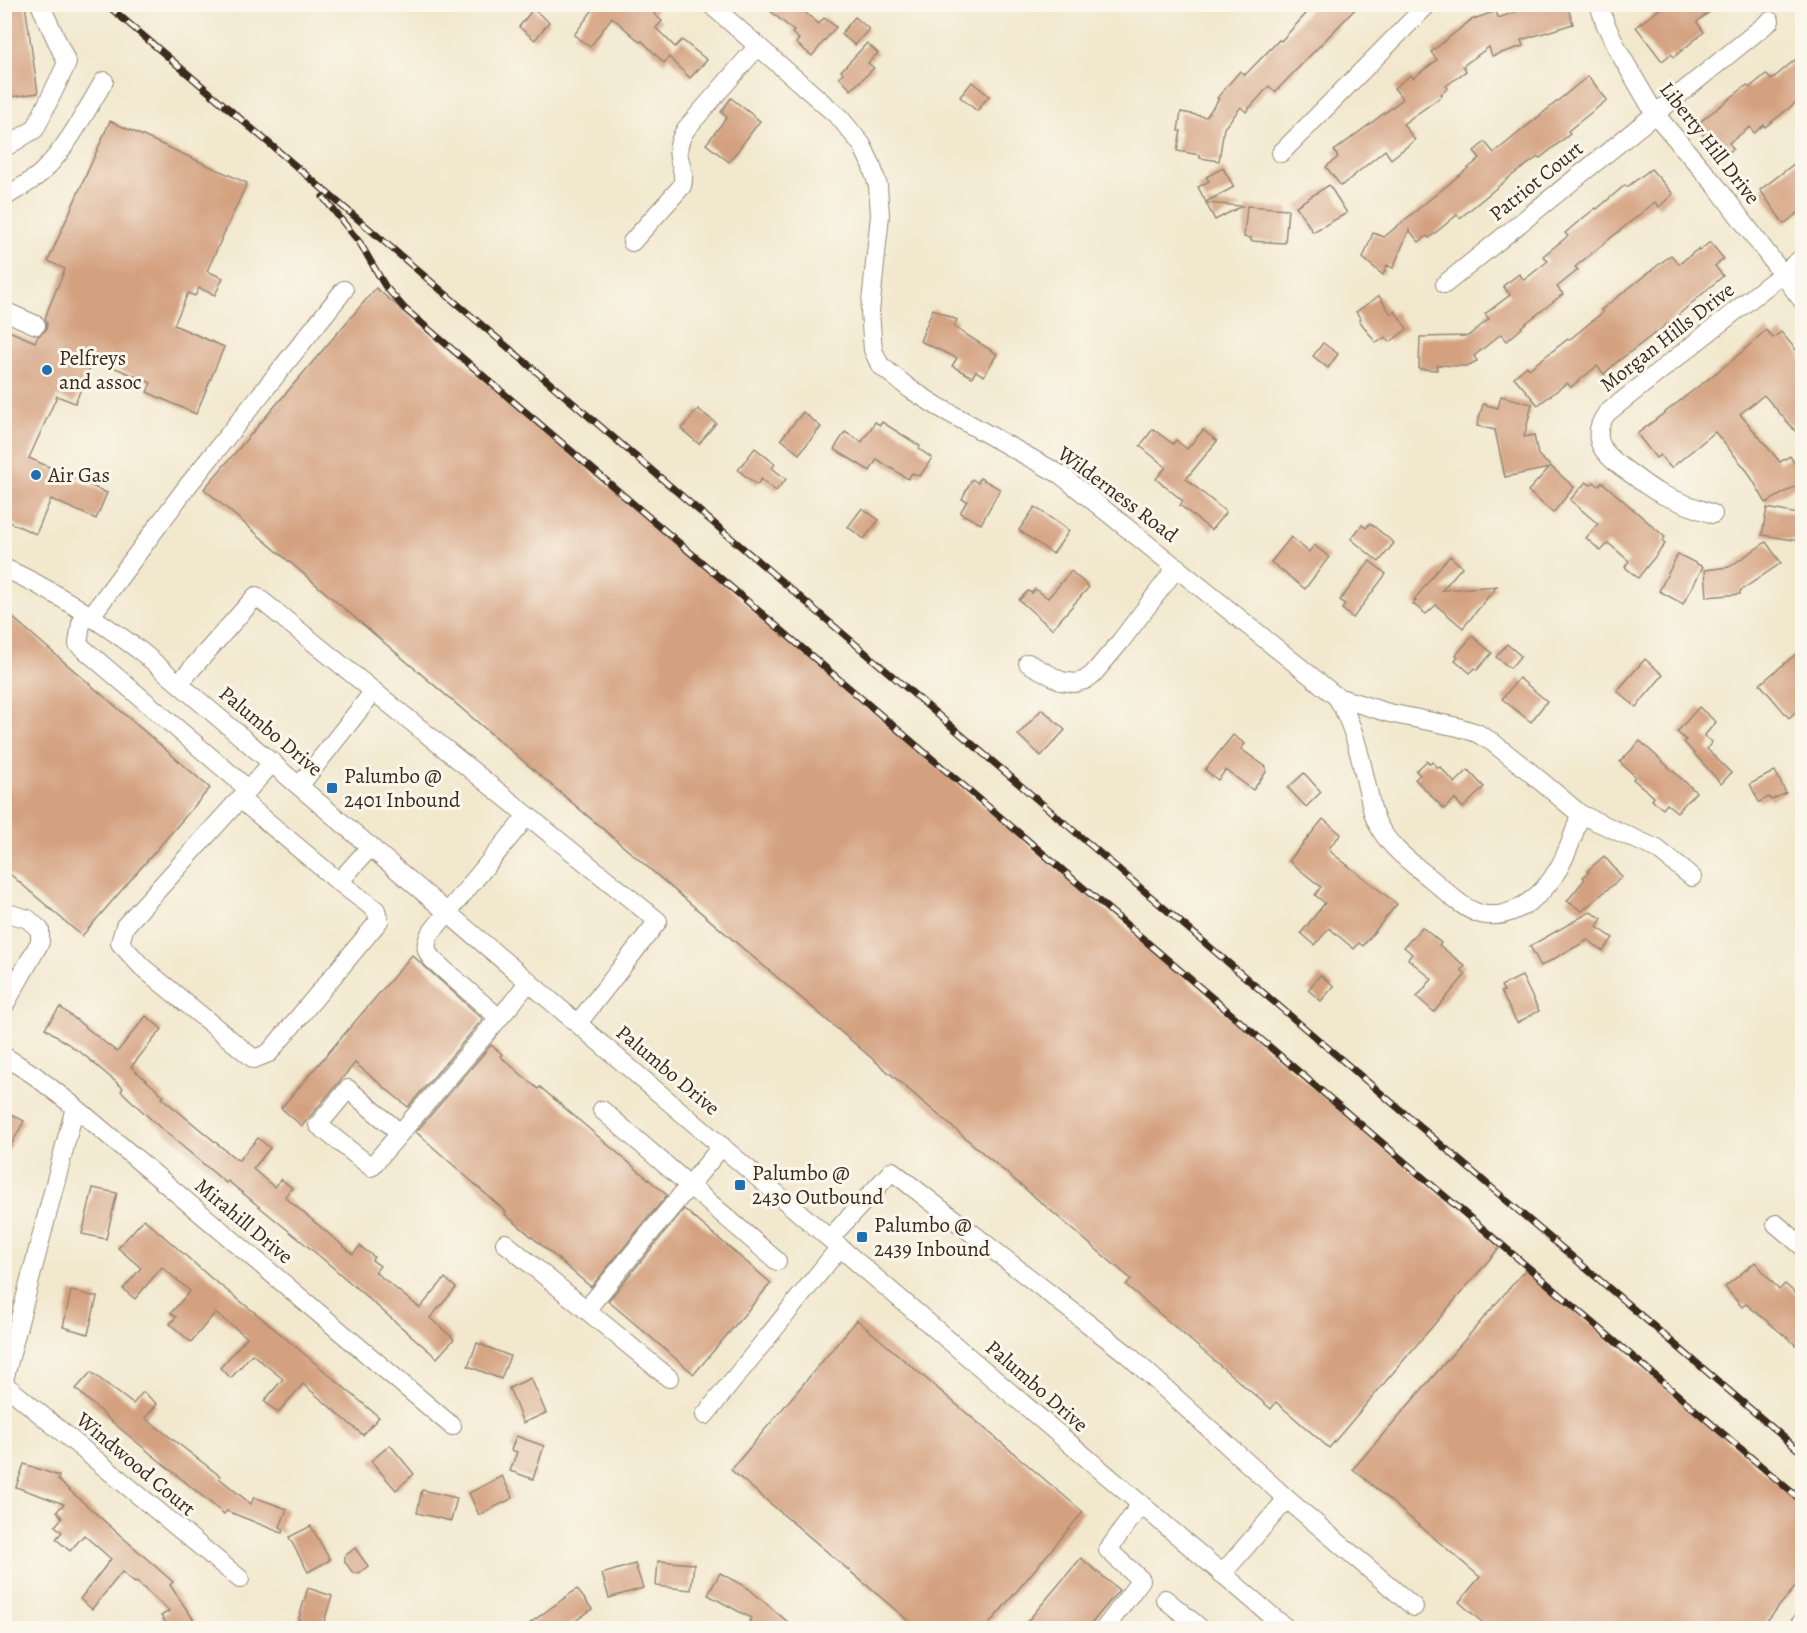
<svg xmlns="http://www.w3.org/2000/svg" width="1807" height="1633" font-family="Alegreya,serif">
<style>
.building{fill:#d4a180}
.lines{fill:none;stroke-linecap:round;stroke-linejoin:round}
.minor-casing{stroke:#968976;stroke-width:20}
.minor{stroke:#fff;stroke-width:18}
.rail-casing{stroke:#3b2a1e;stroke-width:7}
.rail{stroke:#fbf7ec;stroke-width:4.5;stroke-dasharray:14;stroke-linecap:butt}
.poi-dot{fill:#1f6fb2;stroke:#fbf7ec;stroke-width:2}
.labels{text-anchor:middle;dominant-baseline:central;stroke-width:6;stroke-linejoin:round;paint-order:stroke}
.street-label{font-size:21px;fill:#3b2a1e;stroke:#fbf7ec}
.poi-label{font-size:21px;fill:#3b2a1e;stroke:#fbf7ec;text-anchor:start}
</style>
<rect width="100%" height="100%" fill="#fbf7ec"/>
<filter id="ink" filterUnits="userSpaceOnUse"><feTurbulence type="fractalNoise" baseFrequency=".0167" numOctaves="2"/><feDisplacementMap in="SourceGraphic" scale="12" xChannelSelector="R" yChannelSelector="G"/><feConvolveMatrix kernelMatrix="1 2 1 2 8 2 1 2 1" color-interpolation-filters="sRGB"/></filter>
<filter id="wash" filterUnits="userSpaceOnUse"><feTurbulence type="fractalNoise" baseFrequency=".008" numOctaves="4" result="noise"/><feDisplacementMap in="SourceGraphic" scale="24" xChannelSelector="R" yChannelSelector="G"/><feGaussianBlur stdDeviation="1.35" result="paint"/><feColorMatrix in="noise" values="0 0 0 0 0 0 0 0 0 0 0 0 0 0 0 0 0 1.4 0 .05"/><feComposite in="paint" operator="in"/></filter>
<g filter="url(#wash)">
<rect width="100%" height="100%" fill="#f2e8ce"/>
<g id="blocks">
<g class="building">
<path d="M4,4h21l13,89 -34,5z"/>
<path d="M597,4h53l7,7 -3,3 8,7 -6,7 19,19 7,-7 25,20 -17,18 -21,-21 -5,6 -22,-22 -2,1 -28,-25 -22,30 -16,-12z"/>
<path d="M762,4h33l24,20 5,-6 12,9 -24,29 -16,-13 3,-4 -7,-6 2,-2z"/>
<path d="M1315,4h45l-85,88 -6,-6 -23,26 -5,-5 -17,21 -5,33 -19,-3v-3l-23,-4 4,-20h-3l3,-19 25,5 13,-18 -2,-1 23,-27 5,4 34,-35 2,1z"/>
<path d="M1526,4h41l6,20 -52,16 2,6 -31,10 -3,-9 -26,19 3,5 -20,15 2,2 -7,6 1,2 -39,28 12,16 -24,19 -6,-9 -44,36 -15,-19 12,-10 -4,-6 69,-52 -9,-11 17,-13 2,3 24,-18 -6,-8 40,-32 25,-9 2,7 29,-10z"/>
<path d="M1666,4h53l-22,18 7,10 -30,25 -3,-3 -9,7 -26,-34z"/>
<path d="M533,9l16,13 -14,18 -16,-13z"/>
<path d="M855,17l14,12 -14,16 -14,-11z"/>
<path d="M867,43l11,10 -10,10 6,5 -23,22 -12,-13 4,-4 -2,-2z"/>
<path d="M1803,53v44l-38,30 -1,-2 -10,8 -4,-6 -21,16 4,6 -12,9 -25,-33 51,-40 2,3 17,-14 5,6z"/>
<path d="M1588,76l19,24 -39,31 2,3 -30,24 -2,-1 -27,19 -51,42 -3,-3 -28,23 -2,-2 -8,6 -10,-12 -16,38 -6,-3 -4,10 -20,-17 10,-25 11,4 94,-77 2,-2 -6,-7 11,-9 9,11z"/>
<path d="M972,82l17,14 -12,15 -17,-14z"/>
<path d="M731,98l29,23 -31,41 -23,-18 21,-27 -6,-5z"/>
<path d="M110,121l137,62 -40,88 16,7 -8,17 -16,-7 -4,8 -7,-3 -14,32 50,22 -28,67 -49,-22 4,-9 -57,-24 -19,44 -18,-7 -28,62 78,35 -11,26 -45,-20 -15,35 -32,-14v-191l31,13 3,-6 8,-6 1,-6 -2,-5 4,-12 16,-38 -17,-8z"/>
<path d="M1803,157v52l-19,15 -24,-34z"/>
<path d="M1223,168l11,19 -28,15 -8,-15 11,-6 -3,-4z"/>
<path d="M1651,169l22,25 -14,13 -4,-5 -80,65 3,3 -21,17 6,7 -42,33 1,1 -15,13 -6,-7 -27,22 3,5 -10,5 -30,-1v5l-18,-1 1,-32 48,-1 21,-17 -4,-5 25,-19 -7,-9 16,-12 5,6 24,-19 -5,-5 25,-20 -3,-3 13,-11 18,-14 1,1 28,-24 2,2z"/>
<path d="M1329,185l18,28 -34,19 -17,-26z"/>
<path d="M1206,203l36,3 -27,14z"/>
<path d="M1247,206l41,3 -3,34 -34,-2v-3l-7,-1z"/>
<path d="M1710,242l14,17 -9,7 8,10 -53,46 -53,40 -13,12 -7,-8 -26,21 -4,-4 -29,22 -24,-28 13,-11 2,3 39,-30 1,1 34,-28 -2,-2 70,-55 8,9 19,-15 1,2z"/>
<path d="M376,288l1124,959 -171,201 -53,-46 -5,7 -145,-124 5,-6 -927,-790z"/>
<path d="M1379,296l12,18 4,-3 12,18 -17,13 -4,-5 -10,6 -17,-23 2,-1 -5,-7z"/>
<path d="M933,309l24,11 -3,7 43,27 -13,22 -8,-5 -4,6 -20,-11 5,-8 -37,-17z"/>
<path d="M1766,330l7,8 8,-6 22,26v82l-39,-45 -24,19 40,48 10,-6 13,21v5l-37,21 -18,-31 -33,-40 -44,36 -11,-13 -4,3 -19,-24 97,-75z"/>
<path d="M1323,343l15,11 -10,14 -15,-12z"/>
<path d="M1501,396l31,8 -8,33 10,-2 4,20 36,32 -21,26 -25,-22 21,-23 -44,9 -10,-47 -18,-4 6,-22 15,4z"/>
<path d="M698,409l18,14 -17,21 -18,-15z"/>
<path d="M803,412l18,15 -22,27 -18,-15z"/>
<path d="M875,422l5,3 2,-3 38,24 -1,3 13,9 -12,18 -8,-3 -4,6 -31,-20 -7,12 -36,-22 11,-17 17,10z"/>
<path d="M1153,429l20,15 3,-4 11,9 16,-19 14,11 -31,38 40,33 -15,18 -31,-25 3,-4 -27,-22 10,-12 -26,-21z"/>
<path d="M755,448l20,16 -3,4 14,11 -10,12 -15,-12 -4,6 -19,-15z"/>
<path d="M980,478l20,11 -19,35 -21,-11 7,-12 -5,-2 10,-20 6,4z"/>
<path d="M1586,482l5,3 3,-3 5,4 3,-4 63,55 -3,4 3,3 -27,34 -13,-11 4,-6 -21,-18 -7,8 -15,-13 12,-14 -28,-24z"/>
<path d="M1035,507l34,24 -16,23 -34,-24z"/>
<path d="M862,508l17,12 -15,19 -16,-12z"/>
<path d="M1767,508l36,7 -4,26 -37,-6z"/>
<path d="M1370,523l24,20 -15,19 -28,-23 11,-14 4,3z"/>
<path d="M1291,537l18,15 5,-7 15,12 -24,32 -34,-27z"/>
<path d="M1766,542l15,21 -41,28v3l-33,3 -2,-27 24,-3z"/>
<path d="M1678,554l25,13 -20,37 -24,-13z"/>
<path d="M1450,556l12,11 -20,23 55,-4 -34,42 -27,-23 -10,9 -13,-10 3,-3 -2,-1 23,-30z"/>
<path d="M1370,561l16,13 -33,44 -11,-9 3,-5 -5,-4z"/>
<path d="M1071,571l18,16 -37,42 -33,-29 9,-9 4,2 3,-4 13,9z"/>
<path d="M4,610l206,178 -128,148 -78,-67z"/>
<path d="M1472,636l20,17 -15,17 -2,-2 -5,5 -15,-13 3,-3 -2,-2z"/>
<path d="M1507,644l14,12 -11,12 -14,-11z"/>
<path d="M1803,648v57l-14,13 -29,-34z"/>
<path d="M1645,659l18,16 -27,32 -19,-16z"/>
<path d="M1519,678l28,23 -16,21 -29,-23z"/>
<path d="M1699,707l17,15 -12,14 8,6 -5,7 24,24 -10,11 -37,-42 2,-2 -9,-8z"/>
<path d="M1042,709l23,21 -24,26 -23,-21z"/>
<path d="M1233,735l12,9 -4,5 25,18v5l-13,18 -27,-20 -8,10 -13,-10z"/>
<path d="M1640,741l56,51 -19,20 -10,-8 -4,5 -11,-9 2,-3 -21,-18 2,-3 -15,-14z"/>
<path d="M1427,761l3,3 3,-2 5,6 2,-1 15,16 13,-13 16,17 -21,21 -8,-9 -11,10 -29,-30 5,-4 -4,-4z"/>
<path d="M1775,771l11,22 -15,7 -2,-3 -10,5 -9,-18z"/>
<path d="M1304,773l17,19 -15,15 -18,-19z"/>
<path d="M1323,819l18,15 -12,14 3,5 65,51 -34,42 -4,-3 -5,6 -25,-21 -14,17 -14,-12 24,-30 -10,-8 6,-8 -32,-26z"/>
<path d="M1604,856l18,21 -40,34 -15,-10 18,-22 -2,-2 6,-5 -2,-1z"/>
<path d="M1590,912l12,6 -5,9 16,11 -10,13 -15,-11 -47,26 -11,-20z"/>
<path d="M1422,927l19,16 -2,2 26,21 -4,4 5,4 -32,38 -17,-15 15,-18 -24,-20 4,-5 -8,-7z"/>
<path d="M412,955l71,64 -75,88 -53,-44 -53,63 -21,-18z"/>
<path d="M1320,975l14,11 -13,15 -13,-11z"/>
<path d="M1522,976l17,35 -22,12 -16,-31 3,-1 -3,-5z"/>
<path d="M60,1007l57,45 29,-36 16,13 -31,38 33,29 -2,2 74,61 3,1 19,-22 12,10 -17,21 21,18 7,-8 11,9 -7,8 1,2 67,56 7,-8 14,11 -2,3 8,6 -5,6 45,36 25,-30 11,10 -26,30 24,21 -17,19 -114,-99 -95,-78 -2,2 -70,-59 -35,-33 2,-3 -39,-33 -39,-27z"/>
<path d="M491,1045l11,9 -2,2 38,33 2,-2 127,108 -76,92 -86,-73 1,-2 -90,-80z"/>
<path d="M4,1110l20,11 -20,37z"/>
<path d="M93,1188l24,5 -11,46 -24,-5z"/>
<path d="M684,1209l87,74 -77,91 -86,-73z"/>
<path d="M144,1219l67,59 47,37 121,102 -16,18 -60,-51 -25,29 -14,-12 19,-22 -31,-25 -21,24 -11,-10 27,-31 -32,-24 -24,29 -21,-18 6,-7 -5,-4 19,-22 -28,-24 -27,32 -12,-10 18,-21 -23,-20z"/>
<path d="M1755,1262l24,28 6,-6 18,16v37l-7,8 -50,-41 -4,3 -17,-20z"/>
<path d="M1526,1269l277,236v73l-43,51h-270l-31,-27 21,-25 -127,-108z"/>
<path d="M71,1291l26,6 -9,37 -25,-7z"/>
<path d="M857,1320l226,192 -98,117h-67l-187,-159z"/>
<path d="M477,1343l33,13 -9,23 -33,-13z"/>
<path d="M91,1372l42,32 10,-12 14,12 -12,14 75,58 -1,2 32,26 3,-7 33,12 -7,18 4,3 -2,3 -55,-22 -3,3 -113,-93 -35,-32z"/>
<path d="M531,1378l15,35 -23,10 -14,-35z"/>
<path d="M516,1436l28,10 -11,33 -23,-8 7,-19 -6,-2z"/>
<path d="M390,1445l24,29 -18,16 -25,-29z"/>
<path d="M24,1464l35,12 -1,4 115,102 -3,3 30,44h-30l-9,-13 8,-5 -32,-29 -2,1 -13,-11 -30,37 -12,-10 31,-40 -27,-24 -14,16 -14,-12 6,-7 -7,-6 7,-8 -5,-7 7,-7 -48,-17z"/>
<path d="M502,1476l11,22 -34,17 -10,-22z"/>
<path d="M422,1490l35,8 -6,23 -34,-8z"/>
<path d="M311,1526l19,34 -22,12 -19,-35z"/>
<path d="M355,1548l13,18 -9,7h-6l-8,-11v-6z"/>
<path d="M1081,1558l38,32 -32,39h-66z"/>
<path d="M658,1561l36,3 -3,26 -35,-4z"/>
<path d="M635,1564l8,24 -34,10 -7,-24z"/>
<path d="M720,1573l28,15 48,41h-38l-9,-8 2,-3 -43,-23z"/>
<path d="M308,1588l24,8 -10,32 -24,-7z"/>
<path d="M577,1589l15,20 -28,20h-42z"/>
</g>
</g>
</g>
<g filter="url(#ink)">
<use href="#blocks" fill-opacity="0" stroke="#968976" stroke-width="1.5"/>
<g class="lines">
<g class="minor-casing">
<g id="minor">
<path d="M710,4l130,114 22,27 9,19 7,22 2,29 -10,97 3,38 7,15 30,24 27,17 124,69 276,222 52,16 69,14 19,6 15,9 33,26 55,46 77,35 35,28"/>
<path d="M1599,4l6,19 14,29 36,62 62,73 85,113"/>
<path d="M4,148l31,-19 32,-66 -27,-59"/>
<path d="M1281,153l147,-149"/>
<path d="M4,197c14,-8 28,-15 39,-26 25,-25 43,-60 61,-90"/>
<path d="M632,242l50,-56c6,-23 -14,-27 4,-57l72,-83"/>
<path d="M1445,284l325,-263"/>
<path d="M4,311l32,14"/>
<path d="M1713,514c-17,-6 -35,-12 -52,-20 -11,-5 -21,-14 -31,-21 -22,-15 -44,-32 -23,-60l195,-155"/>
<path d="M4,568c50,22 96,53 139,85l1143,975"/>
<path d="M1028,663l33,18 14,2 10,-3 8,-6 27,-32 57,-75"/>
<path d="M179,683l77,-87 402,325 -80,102"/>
<path d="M1337,697c17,28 23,59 30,90 3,10 4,22 8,31 10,26 34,43 55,60 15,12 32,31 51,36 13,3 24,1 36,-5 37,-18 52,-57 63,-95"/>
<path d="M273,762l-148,164 -5,17 22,24 112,92 15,-6 110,-132 -3,-11 -37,-28 32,-36"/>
<path d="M300,785l74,-94"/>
<path d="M248,789l-170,-145 3,-21 10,-7 95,-128 158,-198"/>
<path d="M240,799l99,83"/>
<path d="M4,912l24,7 12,11v12l-36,64"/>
<path d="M499,1018l-66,-58c-8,-9 -8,-15 -3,-26l97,-118"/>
<path d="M4,1056l30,19 41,32 377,319"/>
<path d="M602,1110l175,151"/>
<path d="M400,1133l-52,-44 -30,36 53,42 142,-165 16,-21"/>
<path d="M1776,1224l26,22"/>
<path d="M830,1238l62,-67 235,183 160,145 127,108"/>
<path d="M505,1243l164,135"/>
<path d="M586,1310l136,-164"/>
<path d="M4,1380l71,-273"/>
<path d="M4,1384l236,195"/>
<path d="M705,1415l135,-168"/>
<path d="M1222,1574l65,-75"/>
<path d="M1165,1599l35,29"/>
<path d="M1105,1628l36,-48 -33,-30 33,-46"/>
<path d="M1797,1628l5,-6"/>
</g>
</g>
<use href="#minor" class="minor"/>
<g class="rail-casing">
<g id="rail">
<path d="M106,4l1696,1449"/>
<path d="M323,197l37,46 25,43 20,23 1397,1192"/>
</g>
</g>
<use href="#rail" class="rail"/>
</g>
</g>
<g class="poi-dot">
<circle cx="47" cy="370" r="6"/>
<circle cx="36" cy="475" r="6"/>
<rect x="326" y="782" width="12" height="12" rx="3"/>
<rect x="734" y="1179" width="12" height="12" rx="3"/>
<rect x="856" y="1231" width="12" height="12" rx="3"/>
</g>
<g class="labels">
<g class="street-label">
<text transform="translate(1710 143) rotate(52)">Liberty Hill Drive</text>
<text transform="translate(1536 181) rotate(-39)">Patriot Court</text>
<text transform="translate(1667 337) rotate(-38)">Morgan Hills Drive</text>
<text transform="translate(1118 494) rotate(37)">Wilderness Road</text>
<text transform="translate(271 731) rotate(40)">Palumbo Drive</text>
<text transform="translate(668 1070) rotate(40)">Palumbo Drive</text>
<text transform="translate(244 1221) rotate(40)">Mirahill Drive</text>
<text transform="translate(1037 1386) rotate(41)">Palumbo Drive</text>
<text transform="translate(136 1464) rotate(40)">Windwood Court</text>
</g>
<g class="poi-label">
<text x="59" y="358">Pelfreys<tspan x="59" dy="24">and assoc</tspan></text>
<text x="48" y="475">Air Gas</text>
<text x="344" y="776">Palumbo @<tspan x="344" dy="24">2401 Inbound</tspan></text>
<text x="752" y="1173">Palumbo @<tspan x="752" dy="24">2430 Outbound</tspan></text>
<text x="874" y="1225">Palumbo @<tspan x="874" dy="24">2439 Inbound</tspan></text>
</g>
</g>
<rect width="1807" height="1633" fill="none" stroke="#fbf7ec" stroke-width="24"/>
</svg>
